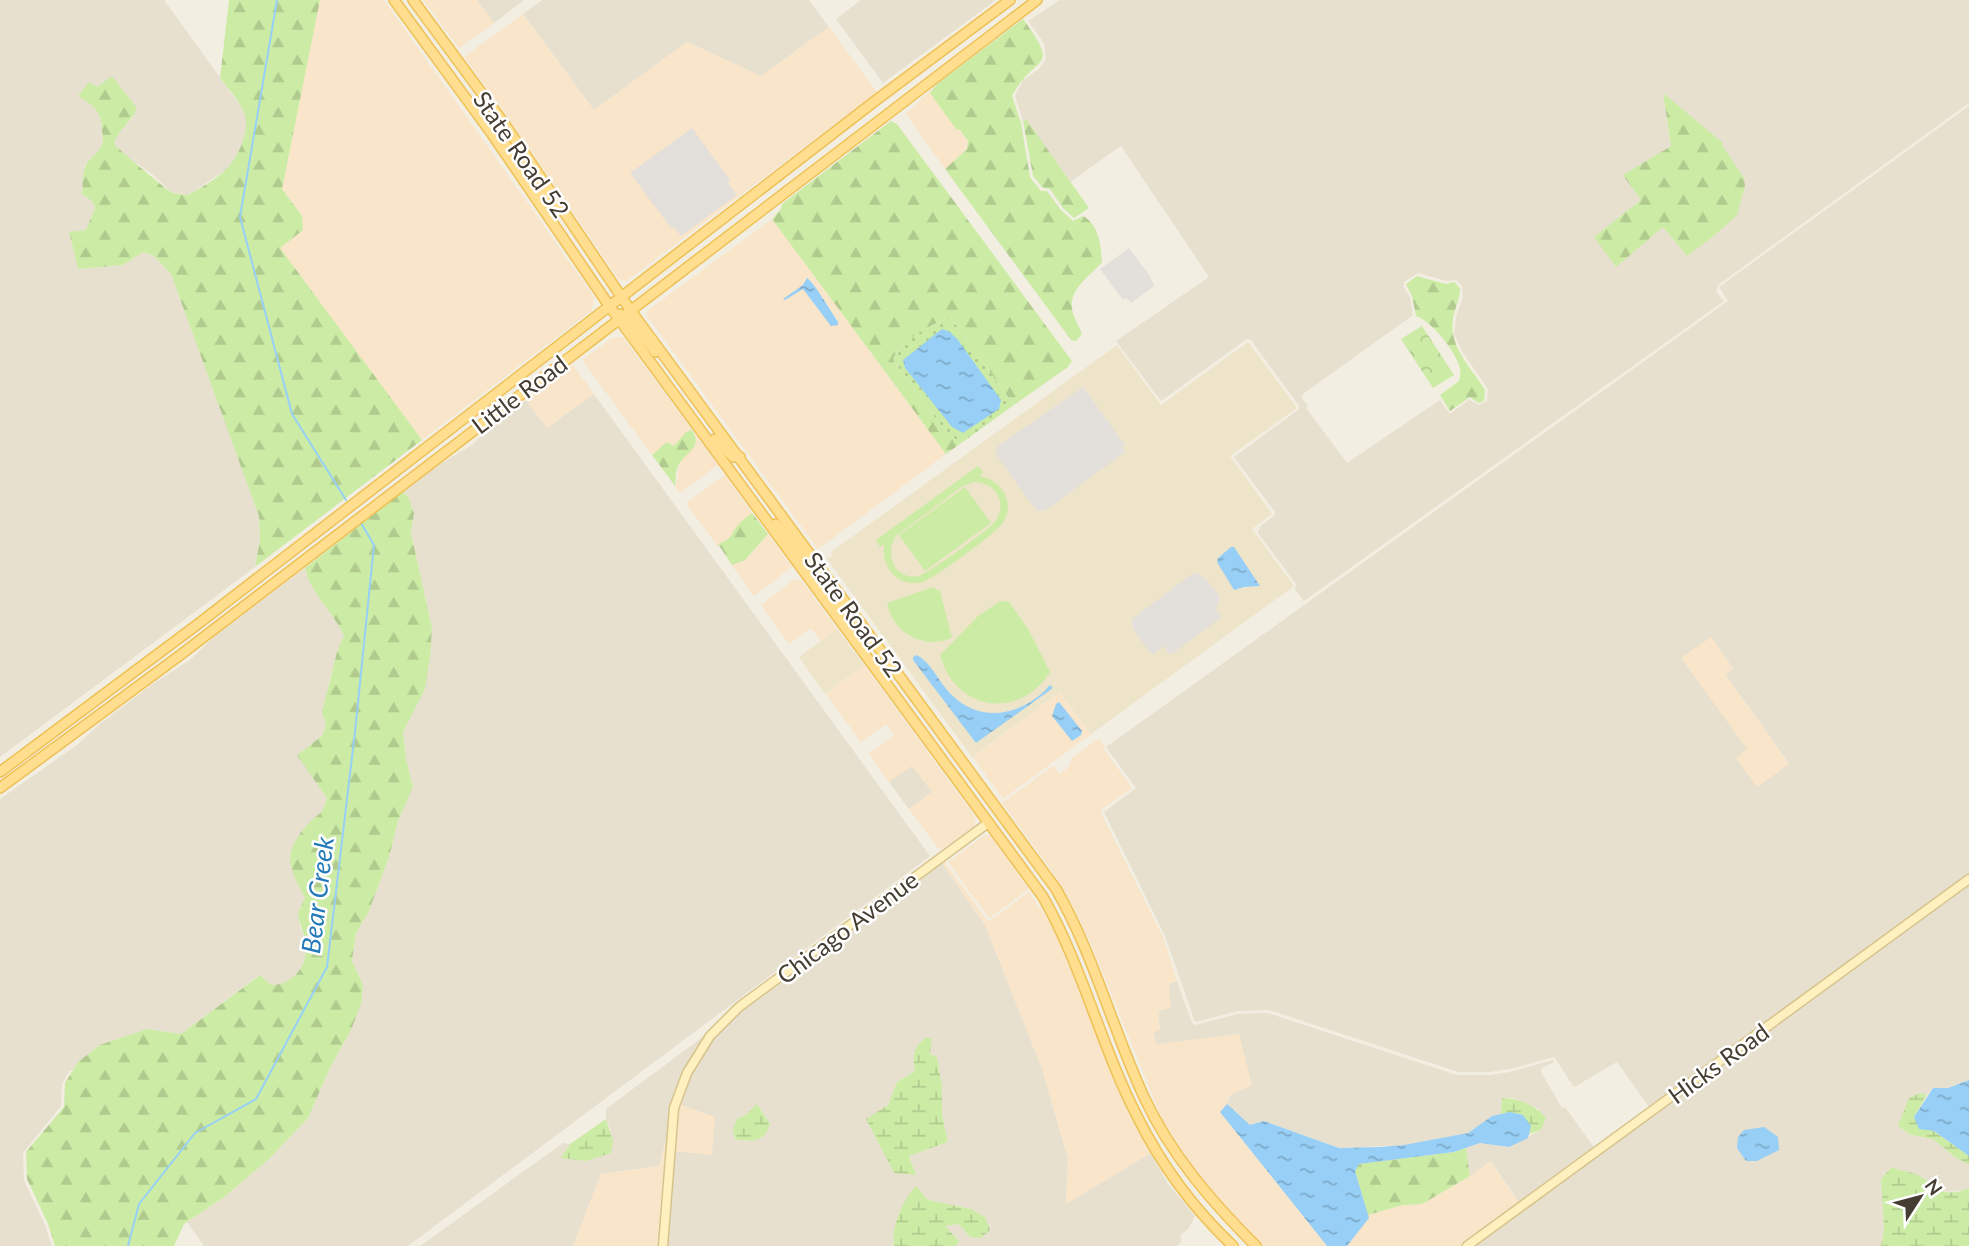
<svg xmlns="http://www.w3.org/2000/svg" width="1969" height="1246" font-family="Lato,sans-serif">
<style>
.residential{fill:#e7e0cf;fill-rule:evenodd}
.commercial{fill:#f8e5ca}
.education{fill:#eee4ca}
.grass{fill:url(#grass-dots)}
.forest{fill:url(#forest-firs)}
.wetland{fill:url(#wetland-marsh)}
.park{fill:url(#park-crowns)}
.pitch{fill:#cceca6;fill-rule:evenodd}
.parking{fill:#e3e0db}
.water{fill:url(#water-ripples)}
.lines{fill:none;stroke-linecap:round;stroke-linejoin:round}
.stream{stroke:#97cff6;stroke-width:2}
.secondary-casing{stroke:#d7c48d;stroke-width:11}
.primary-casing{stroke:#eec055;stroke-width:12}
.secondary{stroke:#fff0c0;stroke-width:8}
.primary{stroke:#ffdf8f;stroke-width:9}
.labels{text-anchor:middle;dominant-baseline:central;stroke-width:5;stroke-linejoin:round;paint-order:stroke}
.street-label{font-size:24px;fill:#453d32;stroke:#fff}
.water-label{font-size:26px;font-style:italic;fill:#2379b9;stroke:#fff}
</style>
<defs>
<pattern id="grass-dots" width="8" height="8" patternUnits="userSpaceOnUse" patternTransform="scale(1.75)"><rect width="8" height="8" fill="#cceca6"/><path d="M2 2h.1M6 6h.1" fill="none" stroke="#b1cb8f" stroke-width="1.8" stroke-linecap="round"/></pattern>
<pattern id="forest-firs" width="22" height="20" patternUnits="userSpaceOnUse" patternTransform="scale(1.75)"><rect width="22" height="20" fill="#cceca6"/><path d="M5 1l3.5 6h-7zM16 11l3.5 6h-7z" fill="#b1cb8f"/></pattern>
<pattern id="wetland-marsh" width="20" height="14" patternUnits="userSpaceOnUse" patternTransform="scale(1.75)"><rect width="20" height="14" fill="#cceca6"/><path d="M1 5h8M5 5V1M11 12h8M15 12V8" fill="none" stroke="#b1cb8f"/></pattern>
<pattern id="park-crowns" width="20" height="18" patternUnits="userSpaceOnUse" patternTransform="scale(1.75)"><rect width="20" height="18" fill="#cceca6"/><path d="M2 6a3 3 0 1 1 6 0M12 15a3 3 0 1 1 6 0" fill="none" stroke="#b1cb8f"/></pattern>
<pattern id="water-ripples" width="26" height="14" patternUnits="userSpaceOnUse" patternTransform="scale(1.75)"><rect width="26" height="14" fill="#97cff6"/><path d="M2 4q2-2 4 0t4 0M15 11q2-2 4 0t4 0" fill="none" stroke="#7da9c8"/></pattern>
</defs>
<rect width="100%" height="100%" fill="#f3eee2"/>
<g class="residential">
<path d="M0,0h164l78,108 4,9v12l-5,20 -11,18 -42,28 -17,-3 -19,-18 -33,-23 -5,-7 2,-8 18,-20 -22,-40 -8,7 -26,13 17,11 6,9 2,28 -7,11 -11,10 -3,29 10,7 3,7 -5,16 -4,6 -17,3 9,36 45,-4 19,-13 11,3 18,19 81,220 7,22 1,24 -5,27 -255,190z"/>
<path d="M477,0h47l-30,23z"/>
<path d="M542,0h267l20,27 -68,49 -74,-34 -93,68 -71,-96z"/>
<path d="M861,0h135l-113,83 -47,-64z"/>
<path d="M1060,0h909v103l-251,182 -2,7 8,9 -420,300 -9,-12 1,-5 -38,-51 2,-7 14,-10 1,-4 -41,-55 64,-47 1,-4 -48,-66 -4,-1 -86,62 -45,-60 93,-64 -88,-131 -51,36 -44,-62 -3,1 -8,-25 8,-16 16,-11 7,-10 -2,-16 -16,-22zM1663,94l58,50 23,34 -57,78 -24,-29 -69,10 47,-37 30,-53zM1418,273l28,8 10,-1 6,6 1,11 -7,20 -2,17 9,19 25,36 -1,12 -8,4 -10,-5 -18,13 -3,-1 -8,-12 -93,63 -41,-55 2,-2 -6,-8 1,-4 110,-79 -3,-18 -7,-11 1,-4z"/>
<path d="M1969,106v768l-320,233 -32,-45 -43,25 -20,-30 -44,12 -21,3h-31l-189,-62 -31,1 -43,11 -30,-86 -61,-124 32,-24 -30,-41 622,-446 -9,-14zM1681,658l52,11 -8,5 64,89z"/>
<path d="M594,394l336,462 -522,390h-204l-17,-24 36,-24 46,-39 39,-41 22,-50 21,-38 12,-45 -11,-24 4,-28 13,-22 20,-54 9,-36 15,-34 -7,-28 -3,-27 9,-20 20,-84 -21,-95 3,-20 -6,-17 -6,-4 33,-25 37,-22 20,-20 34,-25 21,28z"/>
<path d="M305,568l1,6 32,48 6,13 -15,45 -3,45 -4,11 5,62 -5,16 -12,8 -11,64 6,12 -6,25 6,16 1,16 -8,20 -15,10h-12l-12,-10 -78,59 -34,-5 -69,33 -6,9 -2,-1 -8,14 -1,22 -38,47 1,27 21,45 7,21h-52v-447l77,-54 24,-22 53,-40 36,-23 24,-23z"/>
<path d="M912,765l20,27 -23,17 -20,-27z"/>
<path d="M942,863l44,64 56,142 26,90 -2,45 85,-51 17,31 27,32 -6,12 -8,7v8l-5,3h-220l3,-5 -15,-15 15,-2 11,13 1,-28 -43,-9 -3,-4 -32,42 1,8h-227l6,-95 39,3 -33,-50 11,-30 22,-36 28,-28zM930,1054l7,3 5,29v29l6,27 -39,14 7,18 -49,-54 21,-15 9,-23 18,-11 -2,-9z"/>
<path d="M1969,883v197l-21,8h-15l-6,7 -7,-2 -9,42 22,4 23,19 13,7v24l-21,3 -13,-3 -19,-15 -35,5 3,50 -3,17h-410z"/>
<path d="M1177,981l15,42 3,2 43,-11 30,-1 189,62h32l21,-3 43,-12 1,2 -12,6 -1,4 21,36 3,-1 28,39 4,1 -77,57 -29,-43 -21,15 -4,-28 14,-5 29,4 32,-17 -2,-21 -26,-11h-11l-1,16 -9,2 -24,17 -64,12 -65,3 -75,-27 -14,5 -23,-22 16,-47 -4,-23 -82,11 -4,-13 7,-2 -2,-19 11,-27z"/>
<path d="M708,1033l-24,40 -25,93 -58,8 -28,72h-153l143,-103 7,1 -8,13 49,-26 -5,-12v-10z"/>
</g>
<g class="commercial">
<path d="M320,0h64l210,297 -2,13 -170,130 -143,-192 24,-18 -1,-14 -20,-27z"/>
<path d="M423,0h54l17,23 -35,25z"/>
<path d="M523,14l71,96 93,-68 74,34 68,-49 48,65 -250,189 -8,-1 -111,-163 -44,-60z"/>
<path d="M937,84l-7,9 38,48 -1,8 -22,20 -39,-55z"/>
<path d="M772,219l174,235 -128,95 -171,-233v-5z"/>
<path d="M623,337l69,93 -10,7 -8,9 -21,7 -1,2 -70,-95 30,-22z"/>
<path d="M573,365l21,29 -47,34 -21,-28z"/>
<path d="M695,434l23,31 -38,28 -7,-9 1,2 2,-1 3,-21 17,-22z"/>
<path d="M725,475l27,38 -14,12 -2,7 -7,7 -10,5 -1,3 -32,-44z"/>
<path d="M768,534l24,33 -38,29 -24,-33 2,2 19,-11z"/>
<path d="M795,579l6,1 36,49 -16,12 -10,-13 -22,16 -28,-39z"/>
<path d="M1711,637l22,31 -8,6 64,90 -32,23 -21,-29 11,-9 -66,-91z"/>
<path d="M864,665l112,153 -2,8 -31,23h-4l-30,-40 23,-17 -20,-26 -23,16 -20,-28 25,-19 -8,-11 -25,18 -35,-48z"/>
<path d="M1060,692l31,42 -88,65 -30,-42z"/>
<path d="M1099,738l5,8v3l28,39 -30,21 -1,4 62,124 14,44 -8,3 2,24 -13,3 2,19 -7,3 4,11 82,-10 13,51 -24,11 -1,8 -7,8 107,134h-64l-64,-69 -37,-58 -70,-173 -20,-41 -23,-38 -48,-66h4l48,-35 6,8 10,-7 3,-9z"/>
<path d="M985,835l5,1 39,53 -40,29 -41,-56z"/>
<path d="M946,860v4l41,56h4l38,-28 24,35 22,44 52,140 24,42 -85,51 2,-45 -26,-90 -56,-142 -44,-64 -57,40 56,-42z"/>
<path d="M679,1104l36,13 -3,38 -39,-4z"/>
<path d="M670,1125l-10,121h-87l28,-72 58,-8z"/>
<path d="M1490,1161l30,43 -58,42h-115l21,-28v-3l35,-10 19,-1 48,-28z"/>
</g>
<g class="education">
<path d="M1248,342l49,66 -67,48 42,58 -20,15 42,57 -203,148 -31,-42 -88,65 -145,-198 6,-4 -2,-3 286,-207 44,60z"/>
<path d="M837,629l27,36 -39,29 -26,-37z"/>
</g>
<path class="grass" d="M949,319l7,6 58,80 -54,39 -18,-17 -49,-67c7,-19 37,-37 56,-41z"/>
<g class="forest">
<path d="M229,0h91l-38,189 20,27 1,14 -23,18 142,192 -167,127 5,-27 -1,-24 -88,-242 -18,-19 -10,-3 -20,13 -45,4 -9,-37 17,-2 9,-22 -3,-7 -10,-7c1,-8 0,-22 4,-29 3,-6 11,-11 14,-17 4,-6 3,-10 2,-17 0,-19 -8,-25 -24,-35l11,-14 8,5 15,-11 25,32c-5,14 -19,21 -23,36 3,4 53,46 57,48 5,2 12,2 17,3 28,-16 47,-26 56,-58 2,-7 3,-15 1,-22 -4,-13 -17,-26 -25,-37z"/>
<path d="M1023,19c39,53 12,34 -11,77l9,27 9,54 11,14h6l14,19 12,11 10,-5c16,9 18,29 19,46 -12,15 -36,28 -29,51 2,7 6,13 9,21l-6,7 -5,-1 -126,-171 22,-20 1,-8 -8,-11 -4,-1 -26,-36 7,-9z"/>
<path d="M1663,93l60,50 -1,2 22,33 1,8 -8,29 -22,20 -28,21 -24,-29 -47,40 -22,-30 47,-37 -18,-25 48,-29z"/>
<path d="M1026,119l63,89 -15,10 -11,-10 -13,-19 -7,-1 -10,-12 -10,-55z"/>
<path d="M891,121l6,3 175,237 -4,6 -54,38 -58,-80 -7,-6c-17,3 -51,24 -56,41l49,67 18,17 -14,10 -174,-235 8,-9 3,-7z"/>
<path d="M1417,276l29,8 8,-2 6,6c0,12 -6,21 -7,32 -4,28 19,48 32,70l-1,11 -6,2 -8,-6 -20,14 -10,-16 19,-14c1,-4 2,-8 1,-12 -3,-16 -28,-48 -44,-53l-4,-20 -6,-12z"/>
<path d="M692,430c11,16 -5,22 -13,34 -4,7 -3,16 -4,22l-23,-31 15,-13 7,4 12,-14z"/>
<path d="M402,492l6,4 6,17 -3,20 21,95 -2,29 -5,32 -22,43 3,27 7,28 -15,34 -9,36 -20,54 -13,22 -4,28 11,24 -2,19 -10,26 -21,38 -22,50 -39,41 -46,39 -39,26 -10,22h-119l-7,-22 -21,-45 -1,-27 38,-45 1,-24 13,-21 22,-17 47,-16 34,5 79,-59 11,10c24,0 39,-22 34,-45 -2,-10 -6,-17 -7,-27l7,-15c-17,-32 -23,-45 3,-74 12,-13 13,-6 19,-26l-30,-43 25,-19 4,-11 -4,-13 15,-60 7,-17c-11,-23 -34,-42 -39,-67z"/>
<path d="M752,513l16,21 -23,26 -13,5 -14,-21c15,-5 12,-10 21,-20 3,-4 9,-8 13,-11z"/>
<path d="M1466,1148l4,28 -48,28 -19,1 -35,10 -13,-44 4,-7 95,-12z"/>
</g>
<g class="wetland">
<path d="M927,1037l5,2 -2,15 7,3 5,29v29l6,27 -39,14 7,19 -22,-2 -28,-54 22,-14 9,-23 18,-11c-3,-16 -2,-24 12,-34z"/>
<path d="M1920,1093l7,2 -13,22 55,39v9l-13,-7 -23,-19 -22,-4 -13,-9 11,-28z"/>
<path d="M1502,1098c16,0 34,7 44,20l-5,12 -12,4 2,-8 -30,-12z"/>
<path d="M757,1104l13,20c-5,18 -18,18 -35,15l-2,-10 4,-10 9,-4z"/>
<path d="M606,1119l7,22 -2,12 -25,8 -25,-3 9,-14z"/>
<path d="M1892,1167c6,3 14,4 21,6 24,9 23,28 56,15v58h-88l3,-17 -3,-50z"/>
<path d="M916,1186l12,14 43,9 14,8 5,13 -9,8 -11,-1 -11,-13 -14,2 14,15 -3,5h-62c-3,-20 9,-46 22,-60z"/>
</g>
<path class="park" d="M1422,326l32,49 -21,13 -32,-49z"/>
<g class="pitch">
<path d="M978,466l5,6 -4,4c22,3 38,27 23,48 -7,10 -69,55 -79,58 -25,6 -42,-14 -39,-38l-4,3 -4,-7zM973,482c12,0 22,5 26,16 3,8 1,18 -5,25 -8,8 -66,51 -76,53 -24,4 -34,-23 -22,-40l67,-50z"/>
<path d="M965,487l26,36 -66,48 -26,-36z"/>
<path d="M933,587l7,4 12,47c-29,12 -59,-5 -65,-35z"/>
<path d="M1000,601l9,1 18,25 23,45c-31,49 -95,39 -110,-17l37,-38z"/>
</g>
<g class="parking">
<path d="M692,128l38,52 -2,3 9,12 -56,41 -7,-9 -3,1 -41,-55z"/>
<path d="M1129,248l21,28 4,10 -23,17 -4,-5 -4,2 -23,-31z"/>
<path d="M1083,387l42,58 -3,3 3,4 -79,58 -6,1 -5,-2 -38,-53 -1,-6 2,-4z"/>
<path d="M1197,573l10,7 13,17 -4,12 6,8 -52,38 -6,-9 -12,9 -17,-23 -3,-8v-5l60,-45z"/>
</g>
<g class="water">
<path d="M807,278c6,3 25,35 31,44v3l-7,1 -28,-37 -18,11 -2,-1 20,-14z"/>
<path d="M942,329l8,3 8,8 43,60 -2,9 -36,24 -11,-6 -47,-59 -2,-8z"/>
<path d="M1231,547h3l26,39 -16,1 -10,3 -17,-28 1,-4z"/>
<path d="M917,655c17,10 22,29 36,41 30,29 72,18 97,-11l3,3 -77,55 -63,-83v-3z"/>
<path d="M1059,702l23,29 -1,4 -9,6 -20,-25 4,-12z"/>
<path d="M1969,1080v76l-35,-25 -15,-2 -5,-12 19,-29h15z"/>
<path d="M1227,1104l23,21 14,-4 75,27 40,-1 25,-2 64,-12 24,-17 18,-4 13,3 8,11 -3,12 -19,9 -29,-4 -26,9 -95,12 -4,7 14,47 -22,28h-20l-107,-134z"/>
<path d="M1764,1127l14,10 1,13 -22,11h-11l-9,-13 1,-11 6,-7z"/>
</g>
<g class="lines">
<g class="stream">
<path d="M277,0l-37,217 52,197 54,86"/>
<path d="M128,1246l11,-42 56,-71 61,-34 71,-132 28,-235 19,-187 -13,-22"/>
</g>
<g class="secondary-casing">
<g id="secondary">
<path d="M663,1246l11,-138 13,-35 23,-37 29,-29 249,-184"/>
<path d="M1467,1246l502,-367"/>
</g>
</g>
<g class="primary-casing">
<g id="primary">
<path d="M394,0l98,134 118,173 433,590c40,70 58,150 95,221 24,48 56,91 95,128"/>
<path d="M413,0l93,126 125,185 425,578c38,66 56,139 88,208 27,58 67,104 112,149"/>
<path d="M505,144l21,26 9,1"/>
<path d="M524,181l5,-2 7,5 20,28"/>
<path d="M620,314l12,9 23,29"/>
<path d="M715,439l18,18h7"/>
<path d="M776,524l27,32 10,2"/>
<path d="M802,568l8,1 5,3 31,41"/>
<path d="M0,772l198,-148 677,-523 135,-101"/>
<path d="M0,788l179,-132 858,-656"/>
</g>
</g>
<use href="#secondary" class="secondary"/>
<use href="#primary" class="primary"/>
</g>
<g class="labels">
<g class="street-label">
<text transform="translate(522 154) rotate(55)">State Road 52</text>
<text transform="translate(519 394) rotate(-37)">Little Road</text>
<text transform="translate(854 614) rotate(54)">State Road 52</text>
<text transform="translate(847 927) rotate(-37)">Chicago Avenue</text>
<text transform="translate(1718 1063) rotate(-36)">Hicks Road</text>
</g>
<g class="water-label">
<text transform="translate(317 895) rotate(-83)">Bear Creek</text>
</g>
</g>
<g transform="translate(1920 1197) rotate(54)" stroke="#ffffff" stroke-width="5" paint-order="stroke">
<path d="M0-5L12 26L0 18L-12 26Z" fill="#453d32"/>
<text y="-10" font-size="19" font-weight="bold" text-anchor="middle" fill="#453d32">N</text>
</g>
</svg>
